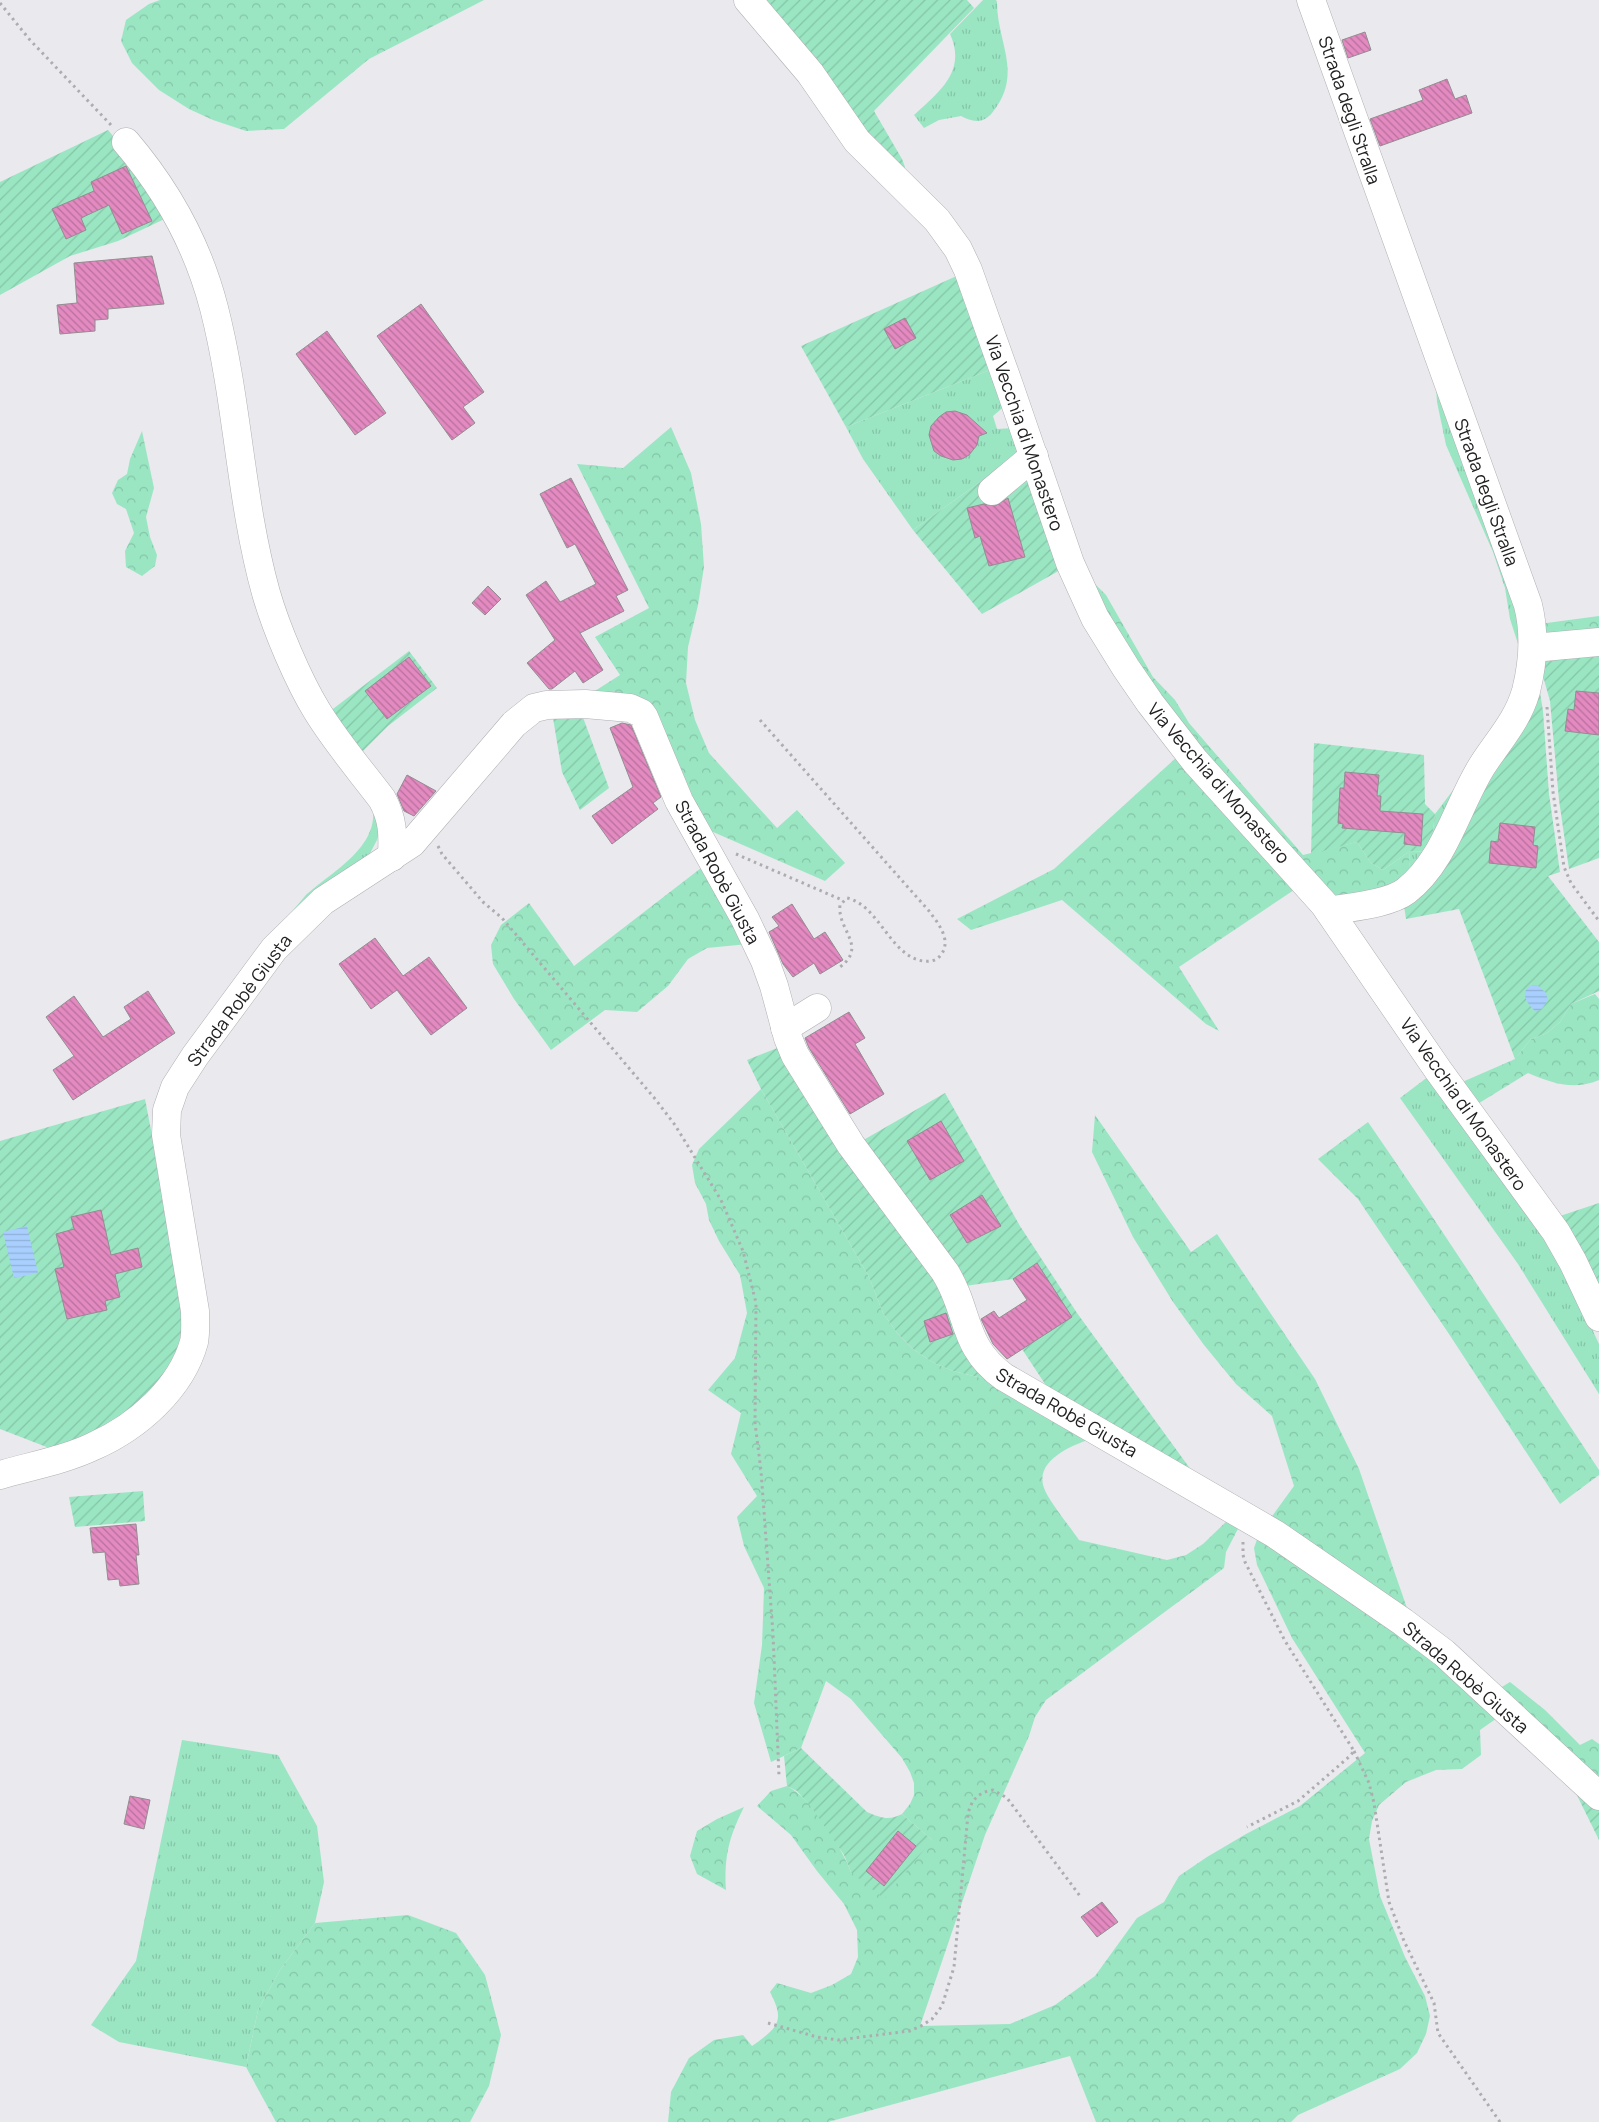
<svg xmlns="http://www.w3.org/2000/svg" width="1599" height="2122" font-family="Manrope,sans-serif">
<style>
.grass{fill:url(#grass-tufts)}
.forest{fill:url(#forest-crowns)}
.garden{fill:url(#garden-furrows)}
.water{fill:url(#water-rules)}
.building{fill:url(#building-back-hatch);stroke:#928d90}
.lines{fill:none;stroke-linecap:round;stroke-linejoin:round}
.minor-casing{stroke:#b0afb4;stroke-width:29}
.path{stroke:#adacb0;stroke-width:3;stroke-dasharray:2.5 4;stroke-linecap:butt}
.minor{stroke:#fff;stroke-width:28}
.labels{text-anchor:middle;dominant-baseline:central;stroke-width:4;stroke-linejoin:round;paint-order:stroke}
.street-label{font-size:18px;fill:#212022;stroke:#fff}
</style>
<defs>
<pattern id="grass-tufts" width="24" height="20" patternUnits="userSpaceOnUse" patternTransform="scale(1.25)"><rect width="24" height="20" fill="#9ae6c3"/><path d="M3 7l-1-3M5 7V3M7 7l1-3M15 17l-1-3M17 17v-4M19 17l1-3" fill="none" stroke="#84c5a7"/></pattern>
<pattern id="forest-crowns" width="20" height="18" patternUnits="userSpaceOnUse" patternTransform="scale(1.25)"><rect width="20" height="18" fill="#9ae6c3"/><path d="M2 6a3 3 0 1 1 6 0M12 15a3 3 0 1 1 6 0" fill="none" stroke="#84c5a7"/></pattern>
<pattern id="garden-furrows" width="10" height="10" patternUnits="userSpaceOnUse" patternTransform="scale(1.25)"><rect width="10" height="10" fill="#9ae6c3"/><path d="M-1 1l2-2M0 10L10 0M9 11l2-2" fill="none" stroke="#84c5a7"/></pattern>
<pattern id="water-rules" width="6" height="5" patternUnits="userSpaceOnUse" patternTransform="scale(1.25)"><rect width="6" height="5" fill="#a8cffd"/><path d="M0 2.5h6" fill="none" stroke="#90b1d9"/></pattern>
<pattern id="building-back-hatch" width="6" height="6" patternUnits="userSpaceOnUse" patternTransform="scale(1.25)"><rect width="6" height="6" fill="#e38ac1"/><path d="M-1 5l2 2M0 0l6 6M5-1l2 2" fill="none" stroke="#b8709c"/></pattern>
</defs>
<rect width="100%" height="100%" fill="#eae9ee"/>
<g class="grass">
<path d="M983,0h13l1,2c0,42 27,71 -5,111 -9,11 -20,9 -31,3l-22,4 -15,8 -10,-13c25,-23 53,-44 36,-81z"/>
<path d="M995,368l11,37 -13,11 4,13 17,-1 8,24 -109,78 -50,-71 -17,-32z"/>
<path d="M1435,371l86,234 5,37 -3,42 -3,10 -17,37 -23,31 -49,93 -23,30 2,-34 17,1 4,-5 4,-33 62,-82 16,-39 7,-43 -10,-31 -5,-31 -12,-36 -47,-107 -9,-43z"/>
<path d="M373,810l8,15 -4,15 -11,21 -76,53c5,-6 10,-12 15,-18 25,-23 72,-47 68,-86z"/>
<path d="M1429,1076l115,159 25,45 30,64v50l-81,-130 -118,-166z"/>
<path d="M182,1740l96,15 39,71 7,56 -9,41 -35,47 -22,40 -12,57 -127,-25 -28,-17 45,-64z"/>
</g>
<g class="forest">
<path d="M160,0h324l-115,59 -85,70 -38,2 -33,-11 -24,-11 -30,-19 -27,-27 -11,-22 5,-21 23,-16z"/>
<path d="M671,427l20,46 10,51 3,43 -6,38 -10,42 -2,36 9,37 14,33 68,75 20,-18 48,53 -20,18 -121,-53 -42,-93 -75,-39 33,-21 -25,-38 54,-29 -72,-144 46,4z"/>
<path d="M142,431l12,57 -8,29 4,20 7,18 -2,11 -13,10 -16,-9 -1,-16 9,-18 -8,-24 -9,-5 -5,-11 6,-13 9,-6 3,-15z"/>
<path d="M1082,571l24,24 47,82 22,23 14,23 114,132 54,-13 14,21 12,7 27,-19 -2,34 -78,12 -164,-189z"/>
<path d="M1599,616v22l-60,-4v-10z"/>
<path d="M1178,756l119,132 -118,79 40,64 -13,-7 -144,-124 -91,30 -14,-11 97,-50z"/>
<path d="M705,865l43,79 -41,4 -19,11 -20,27 -31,26 -32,-2 -54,40 -37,-51 -21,-35 -2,-19 10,-20 28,-22 45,63z"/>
<path d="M1595,994l4,5v81c-26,11 -47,3 -71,-7l-52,32 -16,-22 55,-24 16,-20 16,-6 13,-11 11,-18z"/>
<path d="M761,1089l108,188 14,36 14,20 16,16 19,13 21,9 37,9 103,58c-20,7 -59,22 -49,50 4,12 27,40 35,52l88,20 19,-5 17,-11 28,-27 10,6 -15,29 -2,16 -178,132 -11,17 -6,19 -44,99 -65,191 90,-2 45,-19 40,-29 42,-58 27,-16 15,-26 28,-19 39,-23 54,-28 65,-53 -73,-115 -35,-73 -3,-17 5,-14 132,90 109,92 -20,14 1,25 -19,14 -26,1 -30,12 -27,23 -7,16 -3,18 11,57 25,61 20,39 5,20 -4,18 -9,19 -17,16 -102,46 -7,7h-195l-26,-66 -242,66h-160l3,-30 18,-34 25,-18 29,-5 9,11c25,-18 34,-24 18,-54l7,-9 34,10 21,-8 19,-11 7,-17 -1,-27 -13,-26 -27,-33 -26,-36 -34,-29 14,-15 16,-5c25,12 54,61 64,86l81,-32 -30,-26 8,-10 4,-9v-12l-4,-11 -8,-14 -51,-59 -25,-18 -25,67 -30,14 -17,-59 8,-58 2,-57 -20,-42 -7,-29 20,-21 -26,-42 10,-41 -33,-23 27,-32 12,-45 -7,-38 -21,-34 -10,-21 -3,-16 -11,-21 -3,-18 7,-16z"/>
<path d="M1095,1115l96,137 26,-18 98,145 44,90 50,145 -139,-95 24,-33 -22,-70 -36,-32 -32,-39 -31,-43 -40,-65 -41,-85z"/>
<path d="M1368,1122c79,114 154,232 231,348v5l-39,29 -111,-170 -91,-135 -40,-40z"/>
<path d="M1510,1682l35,28 35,35 12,-6 7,5v41l-102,-95z"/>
<path d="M744,1807c-15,30 -20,49 -18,83l-29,-16 -7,-18 7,-25 20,-12z"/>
<path d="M408,1915l48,18 29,42 16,60 -12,51 -19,36h-194l-30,-55 12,-57 22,-40 35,-47z"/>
</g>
<g class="garden">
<path d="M758,0h209l7,8 -100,103 28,48 3,8 -2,4 -4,1z"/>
<path d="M108,130l28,33 35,53 -53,25 -48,15 -70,39v-113z"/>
<path d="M961,274l34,94 -149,59 -45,-81z"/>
<path d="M1022,452l40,117 -80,45 -69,-84z"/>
<path d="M1599,646v212l-30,11 -10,-69 -9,-99 -13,-46z"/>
<path d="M409,651l28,37 -49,38 -31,31 -32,-42z"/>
<path d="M1539,686l4,25 6,83 11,78 -12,4 51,66v49l-28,13 -11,18 -13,11 -16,6 -16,20 -56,-150 -53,10 -3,-20z"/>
<path d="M552,712h29l28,76 -29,22 -18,-38z"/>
<path d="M1314,743l110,12 1,49 10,10 -4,33 -4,5 -17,-1 -27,19 -12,-7 -14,-21 -46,12z"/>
<path d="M780,1047l145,213 65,120 -37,-9 -21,-9 -19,-13 -16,-16 -14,-20 -14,-36 -108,-188 -14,-29z"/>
<path d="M945,1093l75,133 57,87 117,161 -143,-81 -29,-44 15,-86 -24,16 -48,7 -105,-144z"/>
<path d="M145,1099l41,212 -8,48 -47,56 -74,36 -57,-22v-288z"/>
<path d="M1599,1203v90l-42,-76z"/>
<path d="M143,1491l2,30 -70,6 -6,-30z"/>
<path d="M801,1748l66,64c14,6 22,9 35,2l30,26 -48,59 -33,-27 -7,-17 -32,-47 -15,-17 -10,-5 -3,-30z"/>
<path d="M1569,1779l30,29v32z"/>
</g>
<g class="water">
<path d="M1532,985h5l9,8 2,7 -7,10 -6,1c-9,-8 -16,-20 -3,-26z"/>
<path d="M27,1226l11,47 -24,5 -11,-46z"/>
</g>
<g class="building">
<path d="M1365,32l6,18 -23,8 -6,-18z"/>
<path d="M1447,79l8,20 11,-4 6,18 -92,33 -10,-27 53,-19 -4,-10z"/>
<path d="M126,166l26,55 -30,13 -13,-29 -28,13 5,12 -20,9 -14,-30 42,-18 -3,-9z"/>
<path d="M152,256l12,48 -56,5v10l-13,1v11l-35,3 -3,-29 20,-2 -3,-40z"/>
<path d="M421,304l63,88 -21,15 12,16 -23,17 -75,-104z"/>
<path d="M905,318l11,20 -21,11 -11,-20z"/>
<path d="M327,331l59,82 -31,22 -59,-81z"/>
<path d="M955,411l12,4 20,18 -8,3 -2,9 -8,10 -7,4 -9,1 -12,-4 -7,-5 -5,-16 2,-9 8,-9 7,-5z"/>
<path d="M571,478l57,112 -12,6 8,15 -44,22 23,37 -20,13 -8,-12 -23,18h-3l-22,-26 28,-23 -29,-45 20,-14 14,21 36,-18 -21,-40 -8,4 -27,-54z"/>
<path d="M1008,498l17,59 -36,9 -9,-30 -5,2 -8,-30 17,-4 11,2z"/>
<path d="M488,586l13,13 -16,16 -13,-12z"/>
<path d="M409,657l22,29 -44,33 -22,-28z"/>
<path d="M1576,691l23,2v42l-34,-4 3,-22 6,1z"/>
<path d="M622,723l9,2 30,72 -8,6 5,6 -46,35 -20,-28 41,-29 -23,-59z"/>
<path d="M1345,772l34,3 -2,21h4l-1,15 43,3 -2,32 -17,-2 1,-11 -63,-5 1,-4 -5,-1 2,-35h4z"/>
<path d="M407,775l29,16 -22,25 -10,-5 -7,-17z"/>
<path d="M1500,823l35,4 -2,18 5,1 -2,22 -47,-5 2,-22 7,1z"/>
<path d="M792,904l22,35 11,-7 18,28 -23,14 -6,-11 -21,14 -10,-13 -14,-32 10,-6 -7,-9z"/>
<path d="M375,938l28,38 26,-19 38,51 -36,27 -34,-45 -26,19 -32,-45z"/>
<path d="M148,991l27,42 -102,67 -20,-30 21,-14 -28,-39 28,-21 29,41 28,-18 -7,-12z"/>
<path d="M849,1012l16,26 -10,6 29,50 -34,20 -41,-66 -4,-10z"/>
<path d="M941,1121l23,40 -34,19 -23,-39z"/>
<path d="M982,1195l19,31 -34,17 -17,-28z"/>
<path d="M101,1210l10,45 27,-7 4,19 -27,7 5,23 -15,4 2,9 -40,9 -12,-50 9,-2 -8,-33 18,-5 -3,-12z"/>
<path d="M1037,1263l35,54 -65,42 -14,-15 -12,-25 13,-8 5,7 28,-18 -14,-21z"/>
<path d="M946,1313l7,21 -23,8 -6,-21z"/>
<path d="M136,1524l3,31h-3l3,29 -19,2 -1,-7 -11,1 -3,-28 -12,1 -3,-25z"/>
<path d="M130,1796l20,4 -6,29 -20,-5z"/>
<path d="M898,1831l18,15 -32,40 -18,-15z"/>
<path d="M1102,1902l16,20 -21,15 -16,-20z"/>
</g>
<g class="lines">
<g class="minor-casing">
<g id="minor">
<path d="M748,0l62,73 47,68 80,79 21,29 10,21 42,118 60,175 25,55 31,50 24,35 45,58 129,143 114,166 118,162 17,30 26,55"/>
<path d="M1311,0l217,605c7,28 5,58 -2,86 -8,29 -28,50 -44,75 -25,40 -37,95 -76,125 -17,13 -56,16 -77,20"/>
<path d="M126,142c41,48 72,104 88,166 24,93 26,192 52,285 10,35 32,87 51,118 19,31 43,59 65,88 11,20 11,35 10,58"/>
<path d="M992,491l42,-35"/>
<path d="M1533,648l66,-6"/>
<path d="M785,1028l32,-20"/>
<path d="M0,1475c31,-9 65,-15 94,-29 43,-19 87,-57 100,-104 2,-10 1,-21 1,-31l-29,-176 1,-25 8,-23 20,-31 79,-107 49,-48 89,-58 102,-119 20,-16 13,-3 38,-1 45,4 11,5 3,4 35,84 66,118 20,42 9,25 14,52 7,17 56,90 94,127c25,40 16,74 59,105l271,157 128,88 41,31 155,143"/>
</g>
</g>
<g class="path">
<path d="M0,3l30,37 81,85"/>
<path d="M1547,707l6,85 11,75 7,16 28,38"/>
<path d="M760,720l169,191c9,12 24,30 11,45 -4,5 -11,6 -17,5 -33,-5 -44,-56 -76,-63l-7,7c-3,25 28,41 0,62"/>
<path d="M438,846l4,8 41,48 19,16 154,182 19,25 46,75 22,51 13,52 -1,120 6,48 12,163 6,142"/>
<path d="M736,854l106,46"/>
<path d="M1243,1542v13l2,7 40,79 69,110 -4,5 -52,45 -51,26"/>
<path d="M1354,1751l15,32 5,20 15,99 15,39 30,62 4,30 62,89"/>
<path d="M768,2023l49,14 21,3 71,-9 12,-5 11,-7 10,-13 12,-39 14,-153c3,-14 11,-22 25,-24l14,8 73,98"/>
</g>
<use href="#minor" class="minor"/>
</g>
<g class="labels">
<g class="street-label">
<text transform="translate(1350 110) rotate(71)">Strada degli Stralla</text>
<text transform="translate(1025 433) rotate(71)">Via Vecchia di Monastero</text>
<text transform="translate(1487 492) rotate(70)">Strada degli Stralla</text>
<text transform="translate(1219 783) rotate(49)">Via Vecchia di Monastero</text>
<text transform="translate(718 872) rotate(62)">Strada Robè Giusta</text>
<text transform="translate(239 1000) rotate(-53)">Strada Robè Giusta</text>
<text transform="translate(1464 1104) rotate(55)">Via Vecchia di Monastero</text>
<text transform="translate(1067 1412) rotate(30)">Strada Robè Giusta</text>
<text transform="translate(1466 1677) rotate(41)">Strada Robè Giusta</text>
</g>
</g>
</svg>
